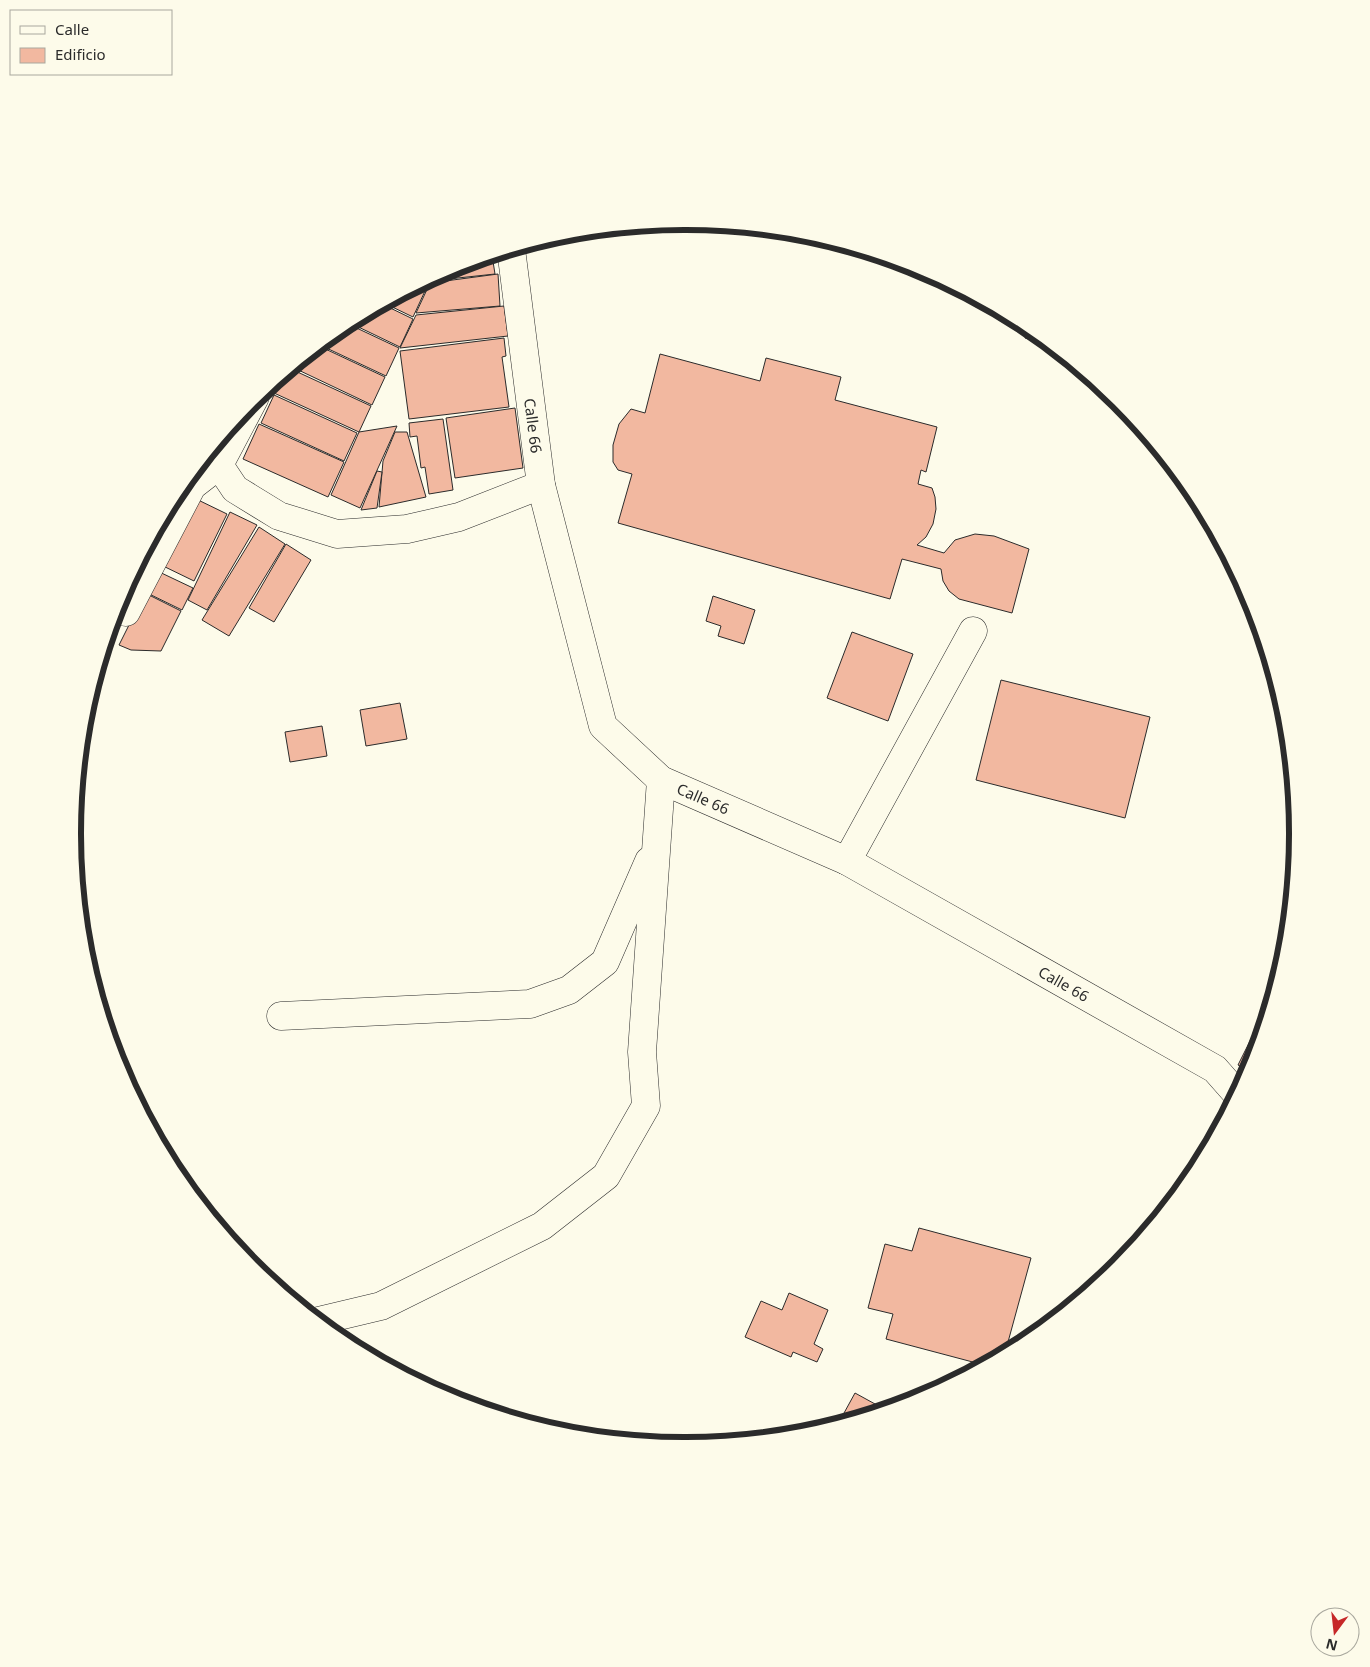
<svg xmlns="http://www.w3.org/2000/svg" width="1370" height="1667" font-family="'Noto Sans',sans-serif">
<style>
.building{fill:#f2b8a0;stroke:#2b2b2b}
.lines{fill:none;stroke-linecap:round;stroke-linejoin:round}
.minor-casing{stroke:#2b2b2b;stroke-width:29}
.minor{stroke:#fdfbea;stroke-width:28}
.labels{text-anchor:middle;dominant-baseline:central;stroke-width:4;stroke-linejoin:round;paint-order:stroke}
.street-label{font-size:15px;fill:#2b2b2b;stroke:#fdfbea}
.rim{fill:none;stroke:#2b2b2b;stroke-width:6}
</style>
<rect width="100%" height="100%" fill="#fdfbea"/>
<g class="building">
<path d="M492,255l3,19 -65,7 2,-4 19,-9z"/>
<path d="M498,274l2,32 -84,7 14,-30z"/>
<path d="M416,286l9,5 -12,26 -29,-14z"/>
<path d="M382,304l31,15 -13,28 -52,-25z"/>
<path d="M504,306l4,30 -108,12 16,-33z"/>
<path d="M346,323l53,25 -13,28 -66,-31z"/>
<path d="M1028,327l23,18 -26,-7z"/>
<path d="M504,338l2,18 -4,1 7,50 -100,12 -9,-68z"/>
<path d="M319,346l66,31 -13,28 -80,-38z"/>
<path d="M660,354l100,27 6,-23 75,19 -6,23 102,27 -11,45 -5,-2 -3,14 14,4 3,9 1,12 -3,15 -7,13 -9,8 27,8 11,-13 20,-6 19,2 35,13 -17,64 -53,-14 -10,-8 -6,-10 -2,-12 -39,-10 -12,40 -272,-76 14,-49 -14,-4 -5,-8v-17l6,-21 12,-15 14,4z"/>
<path d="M291,369l80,37 -12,26 -85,-39 9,-18z"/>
<path d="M274,395l83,38 -13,28 -83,-38z"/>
<path d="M515,408l8,60 -68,10 -9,-60z"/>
<path d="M443,419l10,71 -24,4 -4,-27 -4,1 -4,-32 -7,1 -1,-14z"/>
<path d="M259,424l85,38 -16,35 -85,-38z"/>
<path d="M397,426l-37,82 -29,-13 28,-63z"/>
<path d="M395,432h12l19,65 -47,10 4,-46z"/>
<path d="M377,471l5,1 -5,36 -16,2z"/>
<path d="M192,497l35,17 -33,67 -35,-17z"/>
<path d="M230,512l27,13 -50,85 -19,-10z"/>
<path d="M259,527l26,17 -56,92 -27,-16z"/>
<path d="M286,544l25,16 -37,62 -25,-14z"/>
<path d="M153,569l40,19 -11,22 -39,-19z"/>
<path d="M145,593l36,18 -20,40 -30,-1 -12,-5z"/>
<path d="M713,596l42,14 -11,34 -26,-8 3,-10 -15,-5z"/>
<path d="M852,632l61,22 -25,67 -61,-23z"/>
<path d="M1001,680l149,37 -25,101 -149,-38z"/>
<path d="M400,703l7,36 -41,7 -6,-36z"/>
<path d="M322,726l5,30 -37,6 -5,-30z"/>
<path d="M1256,1029l6,3 -13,39 -11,-6z"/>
<path d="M919,1228l112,30 -26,95 -21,12 -98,-26 7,-25 -25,-6 17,-64 27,7z"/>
<path d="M789,1293l39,17 -14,34 9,5 -6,13 -24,-10 -2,5 -46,-20 16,-36 21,9z"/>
<path d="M855,1393l31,17 -48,14z"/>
</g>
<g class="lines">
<g class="minor-casing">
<g id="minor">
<path id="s1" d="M511,249l30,236 62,241 58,54 186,81 368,208 22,25"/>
<path d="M205,457l14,8 16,24 44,27 58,18 70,-5 52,-12 82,-32"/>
<path d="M126,612l66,-126 27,-21 36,-68"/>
<path d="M847,861l126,-230"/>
<path d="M281,1016l249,-12 39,-14 36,-28 44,-101"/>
<path d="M318,1321l63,-15 161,-80 64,-50 40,-70 -4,-54 19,-272"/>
</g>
</g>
<use href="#minor" class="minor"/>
</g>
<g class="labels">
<g class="street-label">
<text stroke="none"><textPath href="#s1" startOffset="178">Calle 66</textPath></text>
<text stroke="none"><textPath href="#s1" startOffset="612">Calle 66</textPath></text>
<text stroke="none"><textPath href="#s1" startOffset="1018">Calle 66</textPath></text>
</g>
</g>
<path d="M0 0H1370V1667H0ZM684 230H686A603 603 0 0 1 1289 833V834A603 603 0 0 1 686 1437H684A603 603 0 0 1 81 834V833A603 603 0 0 1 684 230Z" fill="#fdfbea" fill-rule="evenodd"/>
<path class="rim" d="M684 230H686A603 603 0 0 1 1289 833V834A603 603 0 0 1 686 1437H684A603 603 0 0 1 81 834V833A603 603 0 0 1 684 230Z"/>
<rect x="10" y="10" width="162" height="65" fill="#fdfbea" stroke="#a9a89e"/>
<rect x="20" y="26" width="25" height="8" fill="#fdfbea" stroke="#a9a89e"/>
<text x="55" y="35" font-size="15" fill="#2b2b2b">Calle</text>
<rect x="20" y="48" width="25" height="15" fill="#f2b8a0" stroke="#a9a89e"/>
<text x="55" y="60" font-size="15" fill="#2b2b2b">Edificio</text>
<g transform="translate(1335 1632) rotate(195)"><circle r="24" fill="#fdfbea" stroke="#a9a89e"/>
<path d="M0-4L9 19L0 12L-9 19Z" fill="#c62828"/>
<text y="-8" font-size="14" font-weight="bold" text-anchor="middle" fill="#2b2b2b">N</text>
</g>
</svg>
